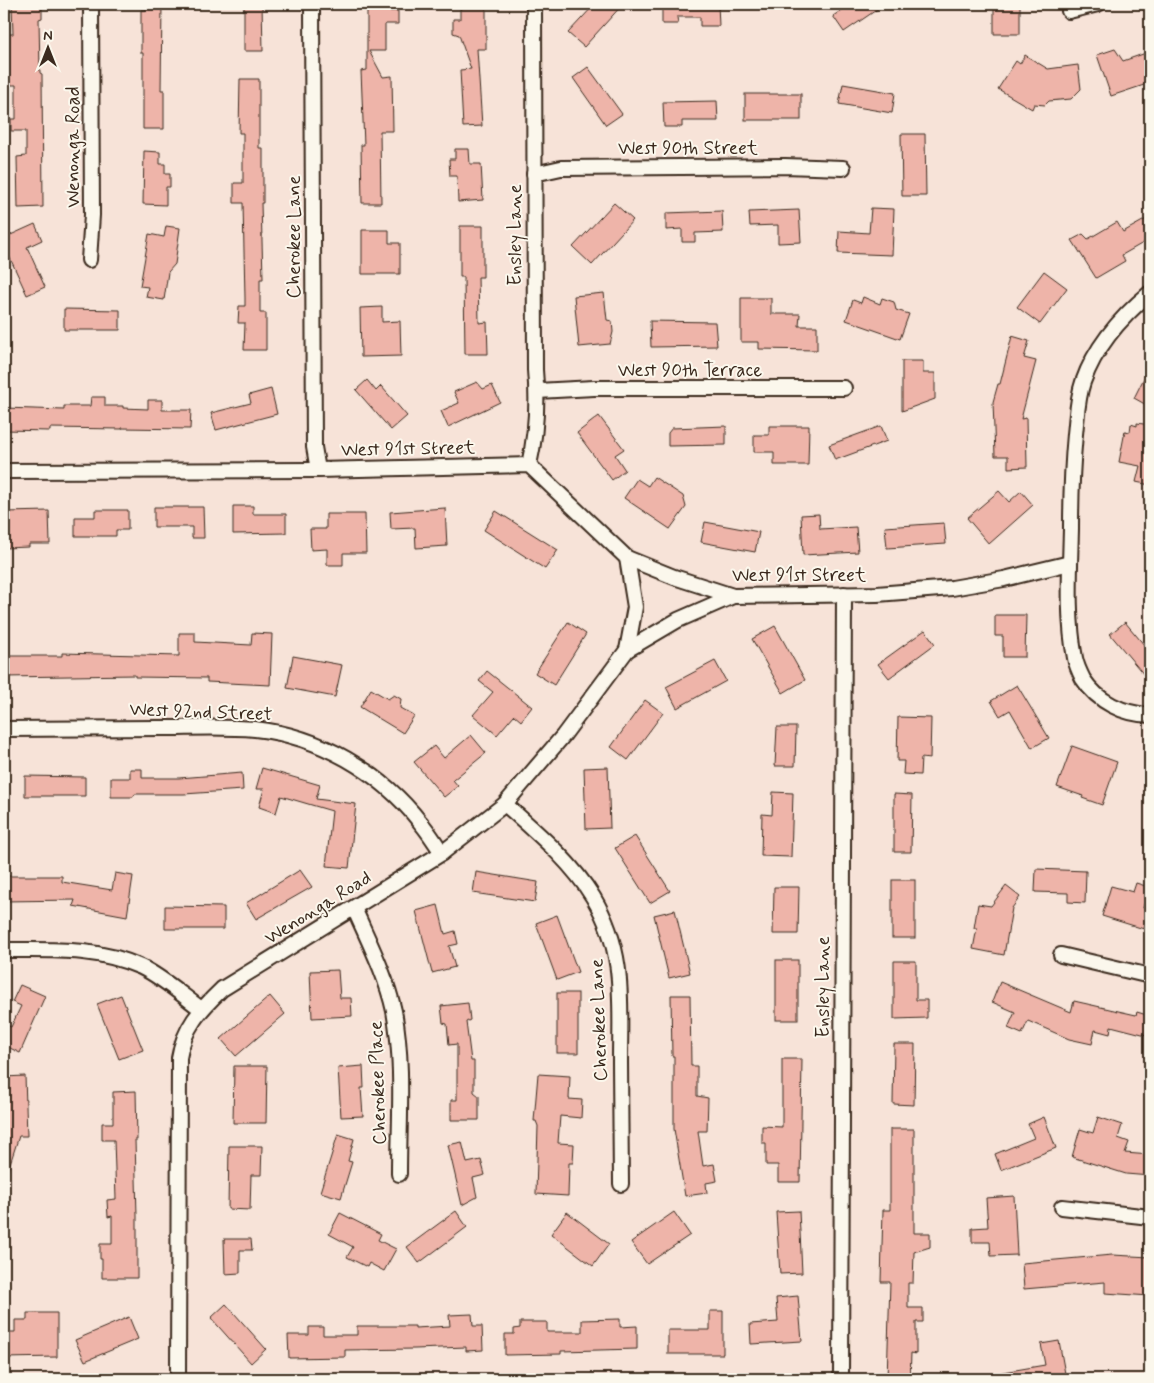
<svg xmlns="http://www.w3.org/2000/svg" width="1154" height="1383" font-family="Mynerve,sans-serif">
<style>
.building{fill:#eeb4a9;stroke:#3b2a1e}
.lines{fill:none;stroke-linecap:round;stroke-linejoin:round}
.street-casing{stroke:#3b2a1e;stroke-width:18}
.street{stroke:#fbf7ec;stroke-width:14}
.labels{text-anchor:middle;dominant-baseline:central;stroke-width:4;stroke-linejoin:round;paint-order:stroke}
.street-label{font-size:19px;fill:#3b2a1e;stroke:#fbf7ec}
</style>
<rect width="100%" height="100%" fill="#f7e3d8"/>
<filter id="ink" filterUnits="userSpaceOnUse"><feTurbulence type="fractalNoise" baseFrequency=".02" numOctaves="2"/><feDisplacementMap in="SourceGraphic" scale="10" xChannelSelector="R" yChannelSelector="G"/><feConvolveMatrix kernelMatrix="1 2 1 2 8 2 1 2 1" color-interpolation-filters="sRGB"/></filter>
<g filter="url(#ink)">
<g class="building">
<path d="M12,4h30v14l-3,1 1,54 2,1 1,133 -25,1 -1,-51 9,-1v-25h-15v-12h5v-34h-10v-33h-2v-18h9z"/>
<path d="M146,4h16l-1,86h3v39h-21v-76h-2v-43h5z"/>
<path d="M244,4h18l1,47h-19z"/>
<path d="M367,4h18v7h13v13h-13v27h-16l14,26 9,-1 1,55h-13l1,72h-19l-1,-58h3l-3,-74 6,-1z"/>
<path d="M464,4h22v45h-9l5,77 -19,1 -3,-57 11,-1 -12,-34 -6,-2v-14h7v-10l4,-2z"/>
<path d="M595,4h28l-39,43 -16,-14z"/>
<path d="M662,4h56l1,22h-19v-9h-23l1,7h-16z"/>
<path d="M851,4h34l-41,28 -11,-16z"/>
<rect x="994" y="4" width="26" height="30"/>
<path d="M1115,49l8,12 23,-8 4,12v18l-39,13 -14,-41z"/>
<path d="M1025,55l23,14 30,-4 3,24 -10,10 -22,2 -4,4 -11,-1 -2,5 -34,-20 18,-28 4,3z"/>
<path d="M588,67l34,47 -16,11 -33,-47z"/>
<path d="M240,79h19v69h4v55h-2l2,76h-3v34h6v37h-22l1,-27h-7l1,-17h6v-8l-2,-95h-9v-20h9v-50h-4z"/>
<path d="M843,84l52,9 -3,20 -53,-9z"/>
<rect x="745" y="94" width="56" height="26"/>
<path d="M717,101l1,20h-36v6h-18l-1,-25z"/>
<path d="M901,134h24l1,62h-24z"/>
<path d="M455,149h14l1,15h11l2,36 -25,2 -1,-26h-7l-1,-17h6z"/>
<path d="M144,151l16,1v12h5v10h5v13h-4v18l-23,-1z"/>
<path d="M614,203l19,17 -41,45 -19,-18z"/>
<path d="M871,208l23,1 -2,46 -54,-2 1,-22 30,2z"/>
<path d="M799,210l2,32 -23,1v-18l-28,1 -1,-14z"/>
<path d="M722,211l1,21 -28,1v9h-13v-13l-16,1v-17z"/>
<path d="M1150,217v22l-28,16 3,6 -29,17 -24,-38 11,-6 5,5 29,-17 6,10z"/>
<path d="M35,224l7,16 -15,7 18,40 -18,8 -23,-50v-7z"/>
<path d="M166,226l14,2 -5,36 -7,8 -4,28 -18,-3 2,-10 -8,-1 9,-52 15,3z"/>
<path d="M460,226h23v51h-5l1,46 8,-1 1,32h-23l-1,-77h-4z"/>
<path d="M362,230h27v13h11v31h-38z"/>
<path d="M1044,271l23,17 -27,36 -23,-17z"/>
<path d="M604,293l3,27 5,1 1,11 -3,12 -31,3 -5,-51z"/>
<path d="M863,297l17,7 2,-6 12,4 2,8 13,4 -9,25 -54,-19 7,-20 8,3z"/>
<path d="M741,298h30v16h29l-1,12h18v24l-58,-1v-7h-18z"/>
<path d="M382,307v15l18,-1 1,35 -40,1 -1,-49z"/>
<path d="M64,309l56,1v20h-56z"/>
<path d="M650,321l65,1 2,24 -66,1z"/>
<path d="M1012,336l17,5 -5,17 12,3 -15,58 5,-1 1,49 -19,1v-12h-13l-2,-54 5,-18h2z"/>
<path d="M902,361h21v12h12v26l-33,12z"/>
<path d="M1150,366v41l-16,-9z"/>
<path d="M367,380l9,11 5,-5 26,30 -16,14 -35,-40z"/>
<path d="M477,382l6,7 9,-4 8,17 -52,25 -7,-16 18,-8 -5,-11z"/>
<path d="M271,389l6,25 -61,16 -5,-17 40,-10 -2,-8z"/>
<path d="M91,397h14v9h18v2l25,1v-9h14v10h29l-1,19 -68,-1v1l-72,-1v3l-46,-1v-22l60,2v-4h26z"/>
<path d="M599,416l25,33 -9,6 10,15 -13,10 -35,-47z"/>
<path d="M1137,423l13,2v60l-14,-3 4,-16 -21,-4 6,-31 5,1 1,-8 6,2z"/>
<path d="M726,426v19l-58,1v-13l4,-5z"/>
<path d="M769,426h40l-1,39h-34v-13h-20v-17h15z"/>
<path d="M881,426l6,15 -52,19 -6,-15z"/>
<path d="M654,477l29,19 3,11 -16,22 -46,-31 13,-19 11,7z"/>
<path d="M999,491l10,11 12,-11 12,14 -44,39 -22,-26z"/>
<path d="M233,506h20v8h33v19l-53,1z"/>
<path d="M154,507h49l1,31h-12v-11h-38z"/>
<path d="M445,508l2,38 -31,2 -1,-20 -24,1 -1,-17z"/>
<path d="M95,510h33v20h-12v6h-41v-19h20z"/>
<path d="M49,511l1,33h-21v3l-25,1v-16h2v-20z"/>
<path d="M496,511l62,39 -13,19 -61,-39z"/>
<path d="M326,514h39l1,39h-23v12h-16v-16l-16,1 -1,-21h16z"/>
<path d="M819,514l1,15 36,-2 2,25 -55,3 -2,-40z"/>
<path d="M705,522l54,10 -4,20 -54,-10z"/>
<path d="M944,523l2,21 -59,4 -2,-21z"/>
<path d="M995,615h31l-1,42h-22v-21h-8z"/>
<path d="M568,622l18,12 -32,51 -19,-12z"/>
<path d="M1125,622l25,30v30l-40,-48z"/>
<path d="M775,626l30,54 -22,13 -31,-54z"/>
<path d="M925,630l10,14 -46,34 -11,-14z"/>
<path d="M179,633h16v9l56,3 1,-12 20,1 -2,51 -63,-3v-4l-72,-1v-2l-131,2v-21h58v-3l117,3z"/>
<path d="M293,656l49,9 -7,32 -48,-9z"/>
<path d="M715,661l11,20 -49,27 -11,-21z"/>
<path d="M487,671l45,36 -11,14 -7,-6 -17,20 -24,-20 20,-23 -14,-11z"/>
<path d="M1017,685l32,53 -17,10 -22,-38 -10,6 -9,-15z"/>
<path d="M371,689l17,10 6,-4 7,4 -1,9 14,8 -11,17 -43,-26z"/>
<path d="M645,700l18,13 -35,47 -17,-13z"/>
<path d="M898,717l33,1 -1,41 -9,-1 -1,17 -17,-1 1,-13h-7z"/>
<path d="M777,727h19l-1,39h-20z"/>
<path d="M471,735l15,18 -33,27 5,6 -14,11 -30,-35 20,-16 10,12z"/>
<path d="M1072,746l45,16 -15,43 -20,-7 1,-2 -26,-9z"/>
<path d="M608,767l2,61 -24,1 -2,-61z"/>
<path d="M262,768l58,17 -4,14 40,5 -7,64 -23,-2 6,-55 -51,-15 -5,17 -17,-6 5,-18h-8z"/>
<path d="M130,769h12v9h37l63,-5 1,17 -59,4h-49l-2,3h-22v-19h19z"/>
<path d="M25,776l60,1v19h-60z"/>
<path d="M773,792l20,1 -2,64 -30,-1 1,-42 10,1z"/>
<path d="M894,794l18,1 -1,57h-17z"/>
<path d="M635,836l35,55 -20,12 -35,-55z"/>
<path d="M1036,869l50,2 -1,32 -17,-1v-9l-33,-1z"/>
<path d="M300,870l12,17 -56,32 -10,-16z"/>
<path d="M476,872l62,10 -3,20 -62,-9z"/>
<path d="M115,873l18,3 -6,40 -54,-10 2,-6 -71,1v-25h58v6l50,8z"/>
<rect x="892" y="880" width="23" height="58"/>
<path d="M1136,883l13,4 -6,21 7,2 -6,19 -42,-13 9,-30 22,6z"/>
<path d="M1006,886l14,11 -8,11 -8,47 -31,-6 4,-21h-3l4,-24 13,2z"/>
<path d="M774,887h25l-1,47h-25z"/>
<path d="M438,905l7,29 10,-3 3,13 -9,2 6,21 -23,6 -16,-62z"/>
<path d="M165,906l59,1v22h-59z"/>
<path d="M675,910l15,63 -21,5 -15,-63z"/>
<path d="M557,915l21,57 -21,8 -21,-57z"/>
<rect x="776" y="960" width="22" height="60"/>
<path d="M894,961h22v39h11v18l-33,1z"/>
<path d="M338,970l2,28h11l1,18 -40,2 -2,-47z"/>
<path d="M1000,982l71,30 3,-11 62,14 1,-3 13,4v20l-39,-10 -1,8 -15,-4 -3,14 -23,-5 -41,-18 -6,13 -14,-6 7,-16 -23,-10z"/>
<path d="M20,985l25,11 -25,57 -16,-8v-21l7,3 10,-21 -9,-4z"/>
<rect x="557" y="993" width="21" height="60"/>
<path d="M121,995l22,55 -24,9 -22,-55z"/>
<path d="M671,995h19l1,71h6v30l11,2 -1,33h-9l5,35 11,-2 3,17 -11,2 1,10 -22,3 -11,-67v-73h-2z"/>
<path d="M270,996l15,18 -49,42 -15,-17z"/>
<path d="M468,1003l2,17 -4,2 5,39h3v31l5,4v24h-28v-20h6v-56l-8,1 -2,-21 -4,-1 -2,-17z"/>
<path d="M894,1044h21l-1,61 -21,-1z"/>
<path d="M782,1059h20l-2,123h-22v-17h-12v-22h-4v-17l20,1z"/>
<path d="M234,1066h33l-1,57h-33z"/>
<path d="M363,1066l1,22h-3l2,28 -22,1 -3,-49z"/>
<path d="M538,1074l32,2 -1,23 13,1 -1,18 -21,-2 -2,27 16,1 -1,19h-4l-1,33 -32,-2 2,-68 -2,-5h-2z"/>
<path d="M25,1076l2,60h-8l-13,40h-2v-99z"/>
<path d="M136,1091l1,49h-2l2,76v62h-35v-19h-2v-15h12v-28l-4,1 -1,-17 9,-1 -2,-59h-12v-17h11v-31z"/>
<path d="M1044,1117l12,31 -55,22 -6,-16 39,-16 -6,-14z"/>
<path d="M1098,1117l24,8 -4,13 11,4 -4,11 25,2v21l-24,-2 -54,-17 8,-28 13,4z"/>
<path d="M890,1129h24v104h16v14l-16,5 -1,31h-5v25h15v14h-7v32l-5,-1 -1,26h-23l3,-97h-9l2,-72h7z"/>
<path d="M338,1134l16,5 -6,22 4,1 -11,36 -21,-6z"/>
<path d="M462,1142l5,21 14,-3 4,15 -12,3 4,19 -15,8 -14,-60z"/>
<path d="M229,1146h33l-1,29h-10l-1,35 -22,-1z"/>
<path d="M1014,1196l3,59 -26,1 -1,-14h-18v-14l16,-1 -2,-29z"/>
<path d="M456,1211l11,16 -48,36 -12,-16z"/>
<path d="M799,1211l3,62 -22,1 -4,-62z"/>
<path d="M567,1212l42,32 -16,22 -42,-32z"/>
<path d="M674,1212l16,23 -43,29 -16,-22z"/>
<path d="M340,1213l41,21 -3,6 18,9 -12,22 -15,-8 -2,4 -20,-10 6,-10 -24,-13z"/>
<path d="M224,1239h27l1,11h-12v23l-15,1z"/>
<path d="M1112,1255l38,2v39l-45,-3v-11l-81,7 -2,-26z"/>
<path d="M798,1296l4,45 -51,3 -1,-20 28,-2 -2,-24z"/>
<path d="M226,1304l40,45 -15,14 -40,-45z"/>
<path d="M710,1311h13v43h-55v-24h42z"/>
<path d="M27,1313h30v44l-53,1v-26h11v-12h12z"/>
<path d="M472,1314l1,12h9l1,24 -17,1v-4l-51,2 -70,1v7l-56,1 -1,-23h21v-8h14v8h34v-9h58v2l35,-2 -1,-11z"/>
<path d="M129,1317l9,22 -53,22 -10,-21z"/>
<path d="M620,1319v8l17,-1v23l-76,2v3l-56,1v-21h9v-5l6,-1v-6h27v10h35v-12z"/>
<path d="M1059,1341l7,38h-67l-1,-6 47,-8 -4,-21z"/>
</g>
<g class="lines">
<g class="street-casing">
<g id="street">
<path d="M312,4l2,443 4,23"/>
<path d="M1069,11l29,-7"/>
<path d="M534,174l27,-6 224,-2 58,2"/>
<path d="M89,260l3,-45 -1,-211"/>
<path d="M1150,293c-29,24 -54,52 -67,89 -6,17 -6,35 -8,52 -3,32 -4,63 -4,95 -1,41 -4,89 4,129 1,6 5,15 8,21 15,23 40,35 67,36"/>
<path d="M537,391l57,-3h250"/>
<path d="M529,465c7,-31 9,-63 6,-95l-1,-366"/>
<path d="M4,471l314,-1 211,-5 98,93 47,19 59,19 144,-2 75,-6 52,-9 66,-16"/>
<path d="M627,558l8,49 -8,43"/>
<path d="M4,729c52,0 104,-1 156,-1 31,0 64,-2 95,1 64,7 125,42 165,93 8,9 15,20 22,31"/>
<path d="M505,804c31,28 66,57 88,93 33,55 27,105 27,166 0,40 1,81 1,121"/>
<path d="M354,908c15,34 32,67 40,103 10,53 5,109 5,163"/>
<path d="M4,950c46,0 93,-3 137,17 21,10 41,28 60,42"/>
<path d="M1061,955l89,21"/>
<path d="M1062,1207l88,10"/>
<path d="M178,1379l1,-321c5,-31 21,-48 43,-69l220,-136 63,-49 58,-68 64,-86 51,-30 55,-24"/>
<path d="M841,1379l3,-785"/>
</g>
</g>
<use href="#street" class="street"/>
</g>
</g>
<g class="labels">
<g class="street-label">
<text transform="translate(73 147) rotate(-90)">Wenonga Road</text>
<text x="688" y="148">West 90th Street</text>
<text transform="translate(515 235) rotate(-90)">Ensley Lane</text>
<text transform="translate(294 237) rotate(-90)">Cherokee Lane</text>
<text x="690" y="370">West 90th Terrace</text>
<text transform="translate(408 449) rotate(-1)">West 91st Street</text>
<text x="799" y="575">West 91st Street</text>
<text transform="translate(201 712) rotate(2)">West 92nd Street</text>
<text transform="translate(318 908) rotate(-32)">Wenonga Road</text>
<text transform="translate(823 987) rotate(-90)">Ensley Lane</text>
<text transform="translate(599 1020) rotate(-92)">Cherokee Lane</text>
<text transform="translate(378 1083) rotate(-92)">Cherokee Place</text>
</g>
</g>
<rect width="1154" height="1383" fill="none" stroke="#fbf7ec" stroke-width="20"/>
<rect x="10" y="10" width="1134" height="1363" fill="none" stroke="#3b2a1e" stroke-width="2" filter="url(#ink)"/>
<g transform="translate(48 48)" stroke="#fbf7ec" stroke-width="4" paint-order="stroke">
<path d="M0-4L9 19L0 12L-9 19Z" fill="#3b2a1e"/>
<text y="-8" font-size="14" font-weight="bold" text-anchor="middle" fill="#3b2a1e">N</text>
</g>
</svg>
